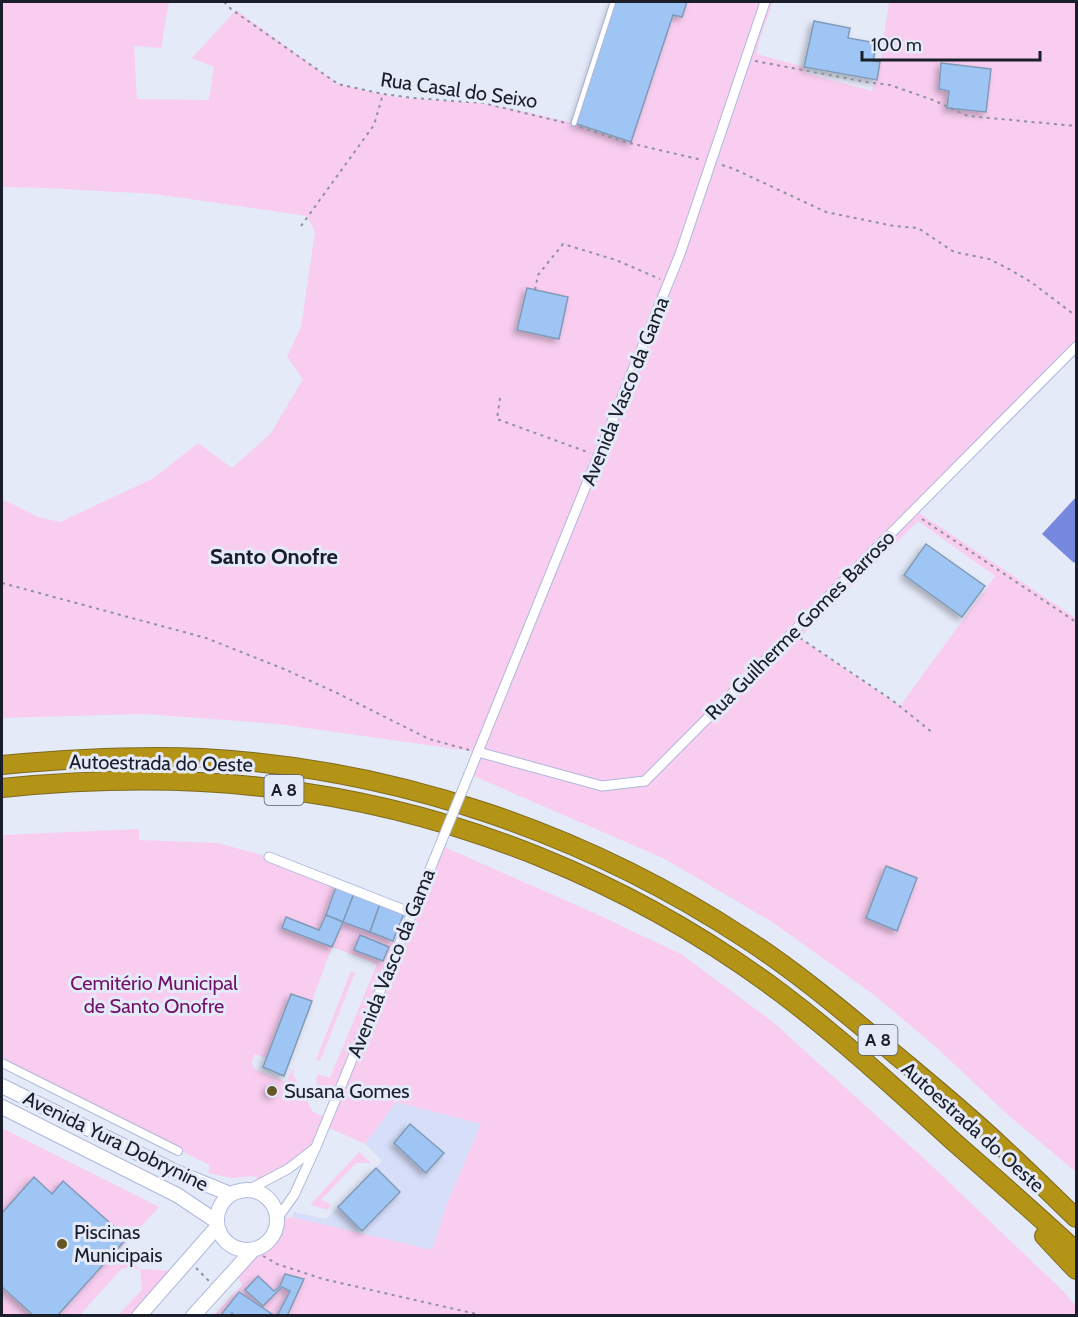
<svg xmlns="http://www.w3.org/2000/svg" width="1078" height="1317" font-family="Cabin,sans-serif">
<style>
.built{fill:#d6def9}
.green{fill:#f8cdf0;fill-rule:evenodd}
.water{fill:#7689df}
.building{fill:#9ec5f3;stroke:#809ab7;stroke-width:1.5;filter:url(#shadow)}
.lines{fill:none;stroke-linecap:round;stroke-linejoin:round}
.service-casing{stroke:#aeb8dc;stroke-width:7}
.pedestrian-casing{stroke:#aeb8dc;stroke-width:10}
.minor-casing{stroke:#aeb8dc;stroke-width:11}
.secondary-casing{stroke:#aeb8dc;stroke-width:16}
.motorway-casing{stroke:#7d6a1e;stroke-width:20}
.path{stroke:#8e92a0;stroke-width:2;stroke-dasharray:3 4.5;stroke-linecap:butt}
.service{stroke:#fff;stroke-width:4.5}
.pedestrian{stroke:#fff;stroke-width:8}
.minor{stroke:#fff;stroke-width:9}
.secondary{stroke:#fff;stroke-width:14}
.motorway{stroke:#b39417;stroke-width:18}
.minor-bridge-casing{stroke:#aeb8dc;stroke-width:11;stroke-linecap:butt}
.minor-bridge{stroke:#fff;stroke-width:9}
.poi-dot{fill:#665623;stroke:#e5eaf9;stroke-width:2}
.labels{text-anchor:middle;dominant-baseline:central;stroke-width:6;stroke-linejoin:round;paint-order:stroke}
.shield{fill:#e5eaf9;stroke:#575a68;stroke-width:1.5}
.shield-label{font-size:18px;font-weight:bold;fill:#1a1d2a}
.street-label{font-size:20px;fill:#1a1d2a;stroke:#e5eaf9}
.park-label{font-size:20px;fill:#711068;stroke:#e5eaf9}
.poi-label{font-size:20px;fill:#1a1d2a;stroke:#e5eaf9;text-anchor:start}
.quarter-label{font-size:22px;font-weight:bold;fill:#1a1d2a;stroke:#e5eaf9}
</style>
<defs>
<filter id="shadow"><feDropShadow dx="-3.5" dy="3.5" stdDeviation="3" flood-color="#0004"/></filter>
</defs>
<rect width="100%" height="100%" fill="#e5eaf9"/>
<path class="built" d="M396,1102l85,22 -34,80 -15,47 -140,-34 2,-5 32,7 56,-58 -17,-17z"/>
<g class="green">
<path d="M2,2h167l-8,46 -27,-2 3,53 72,1 5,-33 -22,-9 44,-48 102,74 57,13 95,7 84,19 57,19 42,-127 9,1 5,-14h86l-14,39 -2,13 47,13 2,6 66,18 8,-28 9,-61h187v345l-161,163 161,108v554l-68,-57 -71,-67 -63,-53 -102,-73 -109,-64 -194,-84 8,-22 -199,-28 -135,-10 -141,4v-219l36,18 22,5 94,-44 44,-35 34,25 39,-35 32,-54 -16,-22 14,-30 14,-95 -8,-16 -152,-22 -110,-6 -43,-1zM918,521l77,55 -95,130 -100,-68z"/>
<path d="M139,829v11l79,3 51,14 68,27 -18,46 13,17 -48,129 -21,-9 3,-9 -11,-4 -3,8 2,7 32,13 7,-14 1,8 19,36 14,6 10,-23 -12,-4 -8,-5 -1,-7 2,-5 12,4 47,-114 -45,-17 11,-25 56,21 41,-98 154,68 87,41 92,68 158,143 132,126 13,15v9h-862l28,-30 -7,-15 18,-20 7,-2 11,-9 6,-13v-7l15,-2 140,33 15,-46 34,-80 -85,-22 -31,42 -40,-18 -9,21 -61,39 2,-10 -25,2 -24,-5 2,-8 -208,-101v-229z"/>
<path d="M351,971l4,2 -35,88 -4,-1z"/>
<path d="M2,1128l157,79 -41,44 22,18 38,2 -39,44h-21l24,-25 -2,-21 -18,-1 -42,47h-78z"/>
<path d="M359,1152l12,11h-15l-35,37 10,4 -4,6 -17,-5z"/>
</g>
<path class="water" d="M1076,497v63l-2,3 -32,-29z"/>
<g class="building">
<path d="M613,2h74l-5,15 -9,-2 -42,127 -57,-19z"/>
<path d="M814,21l36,7 -2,10 29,5 -4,18 7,1 -3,18 -73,-13z"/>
<path d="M941,63l50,6 -5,43 -39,-4 2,-17 -10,-2z"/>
<path d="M527,288l41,9 -9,42 -42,-9z"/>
<path d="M926,544l59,42 -23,31 -58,-42z"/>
<path d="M886,866l31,12 -20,53 -31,-13z"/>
<path d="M337,884l18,7 -12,31 -17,-7z"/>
<path d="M355,891l26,10 -11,31 -27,-10z"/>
<path d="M381,901l24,10 -12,30 -23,-9z"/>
<path d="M326,915l17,7 -11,25 -50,-19 4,-11 33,13z"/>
<path d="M360,935l29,12 -6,14 -29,-11z"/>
<path d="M291,994l21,7 -28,75 -21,-9z"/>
<circle cx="272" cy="1090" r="5.5"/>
<path d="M410,1124l34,29 -18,20 -32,-30z"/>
<path d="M376,1168l24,24 -38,39 -24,-24z"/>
<path d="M34,1177l18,17 11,-13 64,57 -70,78h-23l-32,-29v-74z"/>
<path d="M285,1274l19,5 -17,37h-10l13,-25 -8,-4 -19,19 -18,-16 13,-14 16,15 6,-5z"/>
<path d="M239,1292l36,24h-40l-3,-3 -2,3h-10z"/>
</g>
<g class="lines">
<g class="service-casing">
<path id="service" d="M574,123l39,-121"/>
</g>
<g class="pedestrian-casing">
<path id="pedestrian" d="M2,1063l176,88"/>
</g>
<g class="minor-casing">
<g id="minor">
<path d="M478,752l124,34 43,-5 431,-434"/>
<path d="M469,774l211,-520 85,-252"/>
<path d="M269,857l143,56"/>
<path d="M250,1189l38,-20 26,-20"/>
<path d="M277,1219l17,-24 22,-48 124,-302"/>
</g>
</g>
<g class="secondary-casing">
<g id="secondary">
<path d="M2,1086l174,86 54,22"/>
<path d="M2,1107l175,88 39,26"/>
<circle cx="247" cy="1220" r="30"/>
<path d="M139,1316l78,-89"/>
<path d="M193,1316l60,-66"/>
</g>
</g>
<g class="motorway-casing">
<g id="motorway">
<path d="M2,765c66,-6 133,-10 200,-7 193,10 383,75 544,181 51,33 98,73 145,112 37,31 75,62 110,95 26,24 50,48 75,72"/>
<path d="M2,788c89,-9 179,-11 268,0 185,21 363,94 511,205 61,46 116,97 172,148 41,36 83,73 123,110"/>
<path d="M1044,1236l32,34"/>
</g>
</g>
<g class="path">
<path d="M224,2l7,7 107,75 45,10 30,4 70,5 83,20"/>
<path d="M755,61l111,21 24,3 43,15 35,16 108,10"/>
<path d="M580,127l45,15 77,18"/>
<path d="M722,165l12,4 92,43 68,14 24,2 36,24 35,7 20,10 22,13 45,34"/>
<path d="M301,226l73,-101 9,-31"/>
<path d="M535,290l3,-15 25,-31 53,16 44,19"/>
<path d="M500,398l-3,21 93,34"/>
<path d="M922,519l154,103"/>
<path d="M2,583l204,55 78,31 53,24 92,46 40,11"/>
<path d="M800,638l92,62 41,33"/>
<path d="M263,1256l14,8 46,15 162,37"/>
<path d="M196,1268l13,13"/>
</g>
<use href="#service" class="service"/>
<use href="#pedestrian" class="pedestrian"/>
<use href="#minor" class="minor"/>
<use href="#secondary" class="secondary"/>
<use href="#motorway" class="motorway"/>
<g class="minor-bridge-casing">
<path id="minor-bridge" d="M440,845l29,-71"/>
</g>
<use href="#minor-bridge" class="minor-bridge"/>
</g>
<g class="poi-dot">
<circle cx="272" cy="1091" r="6"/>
<circle cx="62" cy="1244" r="6"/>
</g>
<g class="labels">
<g class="shield">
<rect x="264.5" y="775" width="39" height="30" rx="4.5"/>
<rect x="858.5" y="1025" width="39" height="30" rx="4.5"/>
</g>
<g class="shield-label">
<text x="284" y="790">A 8</text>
<text x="878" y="1040">A 8</text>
</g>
<g class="street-label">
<text transform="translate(459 90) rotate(8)">Rua Casal do Seixo</text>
<text transform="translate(625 391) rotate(-68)">Avenida Vasco da Gama</text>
<text transform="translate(800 625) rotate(-45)">Rua Guilherme Gomes Barroso</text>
<text transform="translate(161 763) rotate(1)">Autoestrada do Oeste</text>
<text transform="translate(391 963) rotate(-68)">Avenida Vasco da Gama</text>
<text transform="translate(973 1127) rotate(42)">Autoestrada do Oeste</text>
<text transform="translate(116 1141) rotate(26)">Avenida Yura Dobrynine</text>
</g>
<g class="park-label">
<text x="154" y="983">Cemitério Municipal<tspan x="154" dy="23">de Santo Onofre</tspan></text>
</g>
<g class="poi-label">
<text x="284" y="1091">Susana Gomes</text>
<text x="74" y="1232">Piscinas<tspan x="74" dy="23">Municipais</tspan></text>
</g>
<g class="quarter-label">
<text x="274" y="556">Santo Onofre</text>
</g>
</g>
<rect width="1078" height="1317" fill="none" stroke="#1a1d2a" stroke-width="6"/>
<path d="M862 51v9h178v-9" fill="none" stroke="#1a1d2a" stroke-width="3"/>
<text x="871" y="51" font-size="18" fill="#1a1d2a" stroke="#e5eaf9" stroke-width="4.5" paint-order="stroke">100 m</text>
</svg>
